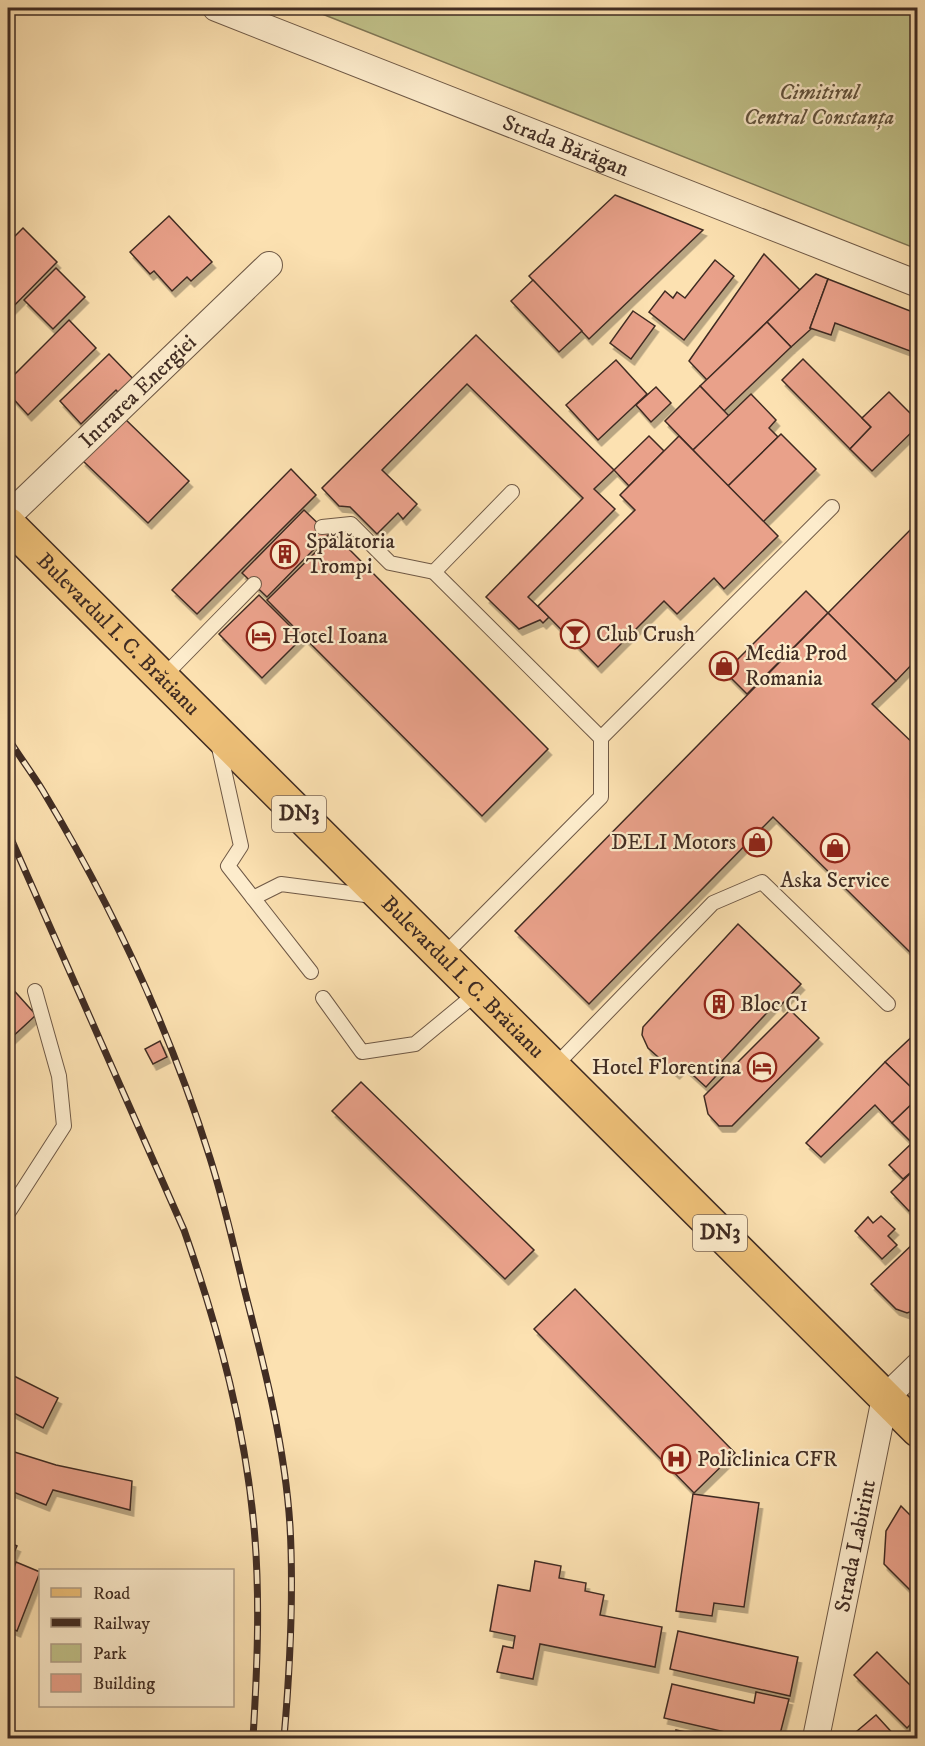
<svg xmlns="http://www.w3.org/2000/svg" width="925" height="1746" font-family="'IM FELL DW Pica',serif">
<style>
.green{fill:#c1c28a;stroke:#807756;stroke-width:1.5}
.building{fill:#e9a18a;stroke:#402c23;stroke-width:1.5;filter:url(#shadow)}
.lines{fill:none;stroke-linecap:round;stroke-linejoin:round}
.lane-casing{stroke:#6f5946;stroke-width:16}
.street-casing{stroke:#6f5946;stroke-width:28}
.primary-casing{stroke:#402c23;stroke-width:36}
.lane{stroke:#fdeccc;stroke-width:14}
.street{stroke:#fdeccc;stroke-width:26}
.primary{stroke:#eec078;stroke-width:33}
.rail-casing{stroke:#402c23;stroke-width:7}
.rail{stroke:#fdeccc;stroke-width:4.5;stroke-dasharray:14;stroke-linecap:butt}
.labels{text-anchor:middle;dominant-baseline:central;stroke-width:4.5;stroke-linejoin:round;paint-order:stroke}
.shield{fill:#fdeccc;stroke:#796656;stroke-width:1.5}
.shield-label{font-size:21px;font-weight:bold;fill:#402c23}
.park-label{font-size:22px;font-style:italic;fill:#60523d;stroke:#fdeccc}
.street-label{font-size:22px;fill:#402c23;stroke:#fdeccc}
.poi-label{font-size:22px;fill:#402c23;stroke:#fdeccc;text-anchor:start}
</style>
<defs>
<filter id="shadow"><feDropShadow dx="3.5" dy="6" stdDeviation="0" flood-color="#0004"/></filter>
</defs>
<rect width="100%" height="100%" fill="#fce1b1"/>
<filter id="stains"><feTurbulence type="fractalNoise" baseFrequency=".00333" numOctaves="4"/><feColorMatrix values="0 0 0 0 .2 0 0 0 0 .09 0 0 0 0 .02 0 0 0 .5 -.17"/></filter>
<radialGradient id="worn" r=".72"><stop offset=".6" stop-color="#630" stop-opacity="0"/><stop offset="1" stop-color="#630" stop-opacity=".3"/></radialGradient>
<path class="green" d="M307,8h610v241z"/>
<g class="building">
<path d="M615,195l88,35 -114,109 -60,-63z"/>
<path d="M169,216l43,46 -21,19 -4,-4 -15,14 -18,-20 -4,3 -20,-22z"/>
<path d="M23,228l34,34 -49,50v-69z"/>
<path d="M764,254l36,36 -93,90 -18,-19z"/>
<path d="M715,260l19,16 -50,64 -35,-28 16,-21 8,7 4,-6 8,6z"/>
<path d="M56,268l29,29 -32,32 -29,-29z"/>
<path d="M816,274l12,5 -18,49 1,1 -20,18 -24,-25z"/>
<path d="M828,279l90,35v40l-83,-31 -4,12 -21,-7z"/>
<path d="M533,280l49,51 -23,21 -48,-51z"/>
<path d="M633,311l22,15 -24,33 -21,-16z"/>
<path d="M69,320l27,28 -68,67 -20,-22v-12z"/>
<path d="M767,322l24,25 -67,64 -24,-25z"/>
<path d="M476,335l138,135 -20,19 21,20 -87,88 21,20 -6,6 -3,-3 -21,9 -33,-32 97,-99 -116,-114 -85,86 35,34 -14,15 -5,-6 -21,21 -27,-27 -11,-1 -17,-18z"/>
<path d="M109,354l31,32 -15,14 -9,-10 -35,34 -21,-23z"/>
<path d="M803,359l68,68 -21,22 -68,-69z"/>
<path d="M616,360l31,34 -49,46 -32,-35z"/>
<path d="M700,386l29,30 -36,34 -28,-29z"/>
<path d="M656,387l15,16 -20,19 -15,-17z"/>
<path d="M889,392l29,29v5l-46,45 -22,-22 21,-22 -9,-9z"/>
<path d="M751,394l25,26 -7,8 9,9 -50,49 -35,-36z"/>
<path d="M123,417l66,64 -41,42 -66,-63z"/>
<path d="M781,434l35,35 -53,53 -35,-36z"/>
<path d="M649,436l15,15 -35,35 -15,-16z"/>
<path d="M679,436l99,100 -54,53 -10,-11 -37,36 -13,-13 -66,66 -60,-61 97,-96 -15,-15z"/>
<path d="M291,469l25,26 -119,119 -25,-24z"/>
<path d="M304,510l25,24 -62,63 -25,-24z"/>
<path d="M918,522v136l-22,23 -68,-68z"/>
<path d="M334,534l214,215 -66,67 -215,-216z"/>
<path d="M806,591l22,22 -81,81 -22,-22z"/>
<path d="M259,595l43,43 -40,40 -43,-44z"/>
<path d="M828,613l68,68 -24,23 46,44v212l-145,-143 -184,187 -74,-73z"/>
<path d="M738,924l63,60 -21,22 -3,-4 -55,59 4,4 -20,22 -23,-21 -7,7 -28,-25 -6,-13 1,-8z"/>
<path d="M9,985l27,30 -27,25 -1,-2v-51z"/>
<path d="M790,1010l29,28 -87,88h-13l-11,-12 -4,-18z"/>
<path d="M918,1031v63l-33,-32z"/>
<path d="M160,1041l7,16 -14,7 -8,-15z"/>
<path d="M885,1062l33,32v4l-26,25 -17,-18 -54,52 -15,-14z"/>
<path d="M361,1082l173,168 -29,29 -173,-168z"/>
<path d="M918,1098v68l-15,13 -14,-14 23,-22 -20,-20z"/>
<path d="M918,1166v37l-9,8 -18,-19z"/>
<path d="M881,1216l14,13 -7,7 9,9 -15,14 -27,-28 13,-14 5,6z"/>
<path d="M918,1239v70l-11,4 -11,-4 -25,-25z"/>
<path d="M575,1289l160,164 -41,40 -160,-164z"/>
<path d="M8,1373l50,25 -15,30 -35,-18z"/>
<path d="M8,1450l48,15 76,16 -2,29 -77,-20 -7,15 -38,-15z"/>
<path d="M693,1494l66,9 -15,104 -30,-4 -2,13 -36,-5z"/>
<path d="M901,1506l17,17v75l-34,-34 2,-33z"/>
<path d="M8,1542l9,4 -9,20z"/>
<path d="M535,1561l26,5 -2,12 27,5 -1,8 19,4 -4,20 62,12 -7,40 -115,-23 -7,35 -36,-7 6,-26 10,2 2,-12 -25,-5 8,-46 32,6z"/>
<path d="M16,1562l24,10 -23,59 -9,-4v-43z"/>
<path d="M678,1631l120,26 -8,39 -120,-27z"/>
<path d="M877,1652l41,41v24l-11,11 -53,-53z"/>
<path d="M672,1684l82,19 2,-11 33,7 -10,39h-28l-87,-20z"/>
<path d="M876,1715l21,23h-46l-1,-1z"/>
<path d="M918,1726v12h-4l-4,-4z"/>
<path d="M676,1730l39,8h-41z"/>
<path d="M504,1732l26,6h-28z"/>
</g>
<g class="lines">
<g class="lane-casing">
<g id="lane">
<path d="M512,492l-78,80 167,166"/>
<path d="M322,527l29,-3 39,39 44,9"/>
<path d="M162,678l92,-94"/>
<path d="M218,743l23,103 -13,20 83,106"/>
<path d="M253,898l28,-14 92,12"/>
<path d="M442,957l159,-160v-59l231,-231"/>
<path d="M323,998l39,54 53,-8 63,-52"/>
<path d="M554,1067l159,-164 49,-21 126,122"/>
<path d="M8,1213l56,-87 -5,-50 -24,-85"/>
</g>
</g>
<g class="street-casing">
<g id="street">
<path id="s1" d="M216,8l702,276"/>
<path id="s2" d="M8,516l261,-251"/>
<path id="s3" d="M816,1738l69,-340 33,-32"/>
</g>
</g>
<g class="primary-casing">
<g id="primary">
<path id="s4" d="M8,524l910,906"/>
</g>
</g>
<use href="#lane" class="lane"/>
<use href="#street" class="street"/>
<use href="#primary" class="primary"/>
<g class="rail-casing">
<g id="rail">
<path d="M8,738c11,18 24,35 35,53 69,115 127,239 167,367 14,44 24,89 35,134 20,77 40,155 45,234 4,71 0,142 -6,212"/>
<path d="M8,832l176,398c35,100 63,203 71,309 5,66 2,133 -2,199"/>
</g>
</g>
<use href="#rail" class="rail"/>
</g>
<defs>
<g id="building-ring" transform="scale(1.5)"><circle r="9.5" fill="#fdeccc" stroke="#8f2418" stroke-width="1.5"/><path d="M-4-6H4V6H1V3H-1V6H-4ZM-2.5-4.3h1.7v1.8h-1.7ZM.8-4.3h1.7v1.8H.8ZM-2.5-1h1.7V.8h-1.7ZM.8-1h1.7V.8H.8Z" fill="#8f2418"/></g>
<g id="bar-ring" transform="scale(1.5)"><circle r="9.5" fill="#fdeccc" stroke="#8f2418" stroke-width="1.5"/><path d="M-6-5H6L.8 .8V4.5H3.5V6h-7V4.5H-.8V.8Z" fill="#8f2418"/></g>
<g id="hotel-ring" transform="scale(1.5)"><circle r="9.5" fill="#fdeccc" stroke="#8f2418" stroke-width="1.5"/><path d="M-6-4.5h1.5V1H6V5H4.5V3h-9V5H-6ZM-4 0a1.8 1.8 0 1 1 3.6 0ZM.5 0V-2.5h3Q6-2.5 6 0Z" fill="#8f2418"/></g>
<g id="shop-ring" transform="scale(1.5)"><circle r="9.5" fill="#fdeccc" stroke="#8f2418" stroke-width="1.5"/><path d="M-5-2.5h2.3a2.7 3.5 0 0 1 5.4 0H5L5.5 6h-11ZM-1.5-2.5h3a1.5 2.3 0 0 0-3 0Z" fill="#8f2418"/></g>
<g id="hospital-ring" transform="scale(1.5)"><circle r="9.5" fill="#fdeccc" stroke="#8f2418" stroke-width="1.5"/><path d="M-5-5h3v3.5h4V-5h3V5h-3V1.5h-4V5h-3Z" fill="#8f2418"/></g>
</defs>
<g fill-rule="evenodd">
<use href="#building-ring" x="285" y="554"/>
<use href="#bar-ring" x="575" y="634"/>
<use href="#hotel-ring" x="261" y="636"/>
<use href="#shop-ring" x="724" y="666"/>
<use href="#shop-ring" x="757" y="842"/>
<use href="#shop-ring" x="835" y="848"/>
<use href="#building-ring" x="719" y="1004"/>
<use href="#hotel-ring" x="762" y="1067"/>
<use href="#hospital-ring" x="676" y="1459"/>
</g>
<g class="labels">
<g class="shield">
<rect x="272" y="796" width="54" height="36" rx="4.5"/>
<rect x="693" y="1215" width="54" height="36" rx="4.5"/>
</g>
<g class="shield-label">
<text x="299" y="814">DN3</text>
<text x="720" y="1233">DN3</text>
</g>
<g class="park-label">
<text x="819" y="92">Cimitirul<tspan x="819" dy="25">Central Constanța</tspan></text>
</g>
<g class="street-label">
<text stroke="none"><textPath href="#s1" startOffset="376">Strada Bărăgan</textPath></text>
<text stroke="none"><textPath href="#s2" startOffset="180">Intrarea Energiei</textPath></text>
<text stroke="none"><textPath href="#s4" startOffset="156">Bulevardul I. C. Brătianu</textPath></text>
<text stroke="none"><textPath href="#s4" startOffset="642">Bulevardul I. C. Brătianu</textPath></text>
<text stroke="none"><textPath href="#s3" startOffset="196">Strada Labirint</textPath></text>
</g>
<g class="poi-label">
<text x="306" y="541">Spălătoria<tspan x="306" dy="25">Trompi</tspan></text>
<text x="596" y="634">Club Crush</text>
<text x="282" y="636">Hotel Ioana</text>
<text x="745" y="653">Media Prod<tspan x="745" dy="25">Romania</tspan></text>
<text x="736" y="842" text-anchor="end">DELI Motors</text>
<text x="835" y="880" text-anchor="middle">Aska Service</text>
<text x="740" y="1004">Bloc C1</text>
<text x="741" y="1067" text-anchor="end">Hotel Florentina</text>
<text x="697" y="1459">Policlinica CFR</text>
</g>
</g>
<rect width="925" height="1746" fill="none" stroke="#fce1b1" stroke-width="30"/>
<rect x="9" y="9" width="907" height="1728" fill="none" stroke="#402c23" stroke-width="3"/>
<rect x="15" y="15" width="895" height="1716" fill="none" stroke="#402c23" stroke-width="1.5"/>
<rect x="39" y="1569" width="195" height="138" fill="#fdeccc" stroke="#b19f88" stroke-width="1.5"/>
<rect x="51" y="1588" width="30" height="9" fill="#eec078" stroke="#b19f88" stroke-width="1.5"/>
<text x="93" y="1599" font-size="18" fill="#402c23">Road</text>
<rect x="51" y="1618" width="30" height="9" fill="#402c23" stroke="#b19f88" stroke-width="1.5"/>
<text x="93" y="1629" font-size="18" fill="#402c23">Railway</text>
<rect x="51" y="1644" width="30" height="18" fill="#c1c28a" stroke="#b19f88" stroke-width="1.5"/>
<text x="93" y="1659" font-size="18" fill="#402c23">Park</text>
<rect x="51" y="1674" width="30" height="18" fill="#e9a18a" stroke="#b19f88" stroke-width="1.5"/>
<text x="93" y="1689" font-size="18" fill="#402c23">Building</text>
<rect width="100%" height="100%" filter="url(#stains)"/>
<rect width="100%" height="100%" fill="url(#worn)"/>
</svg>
